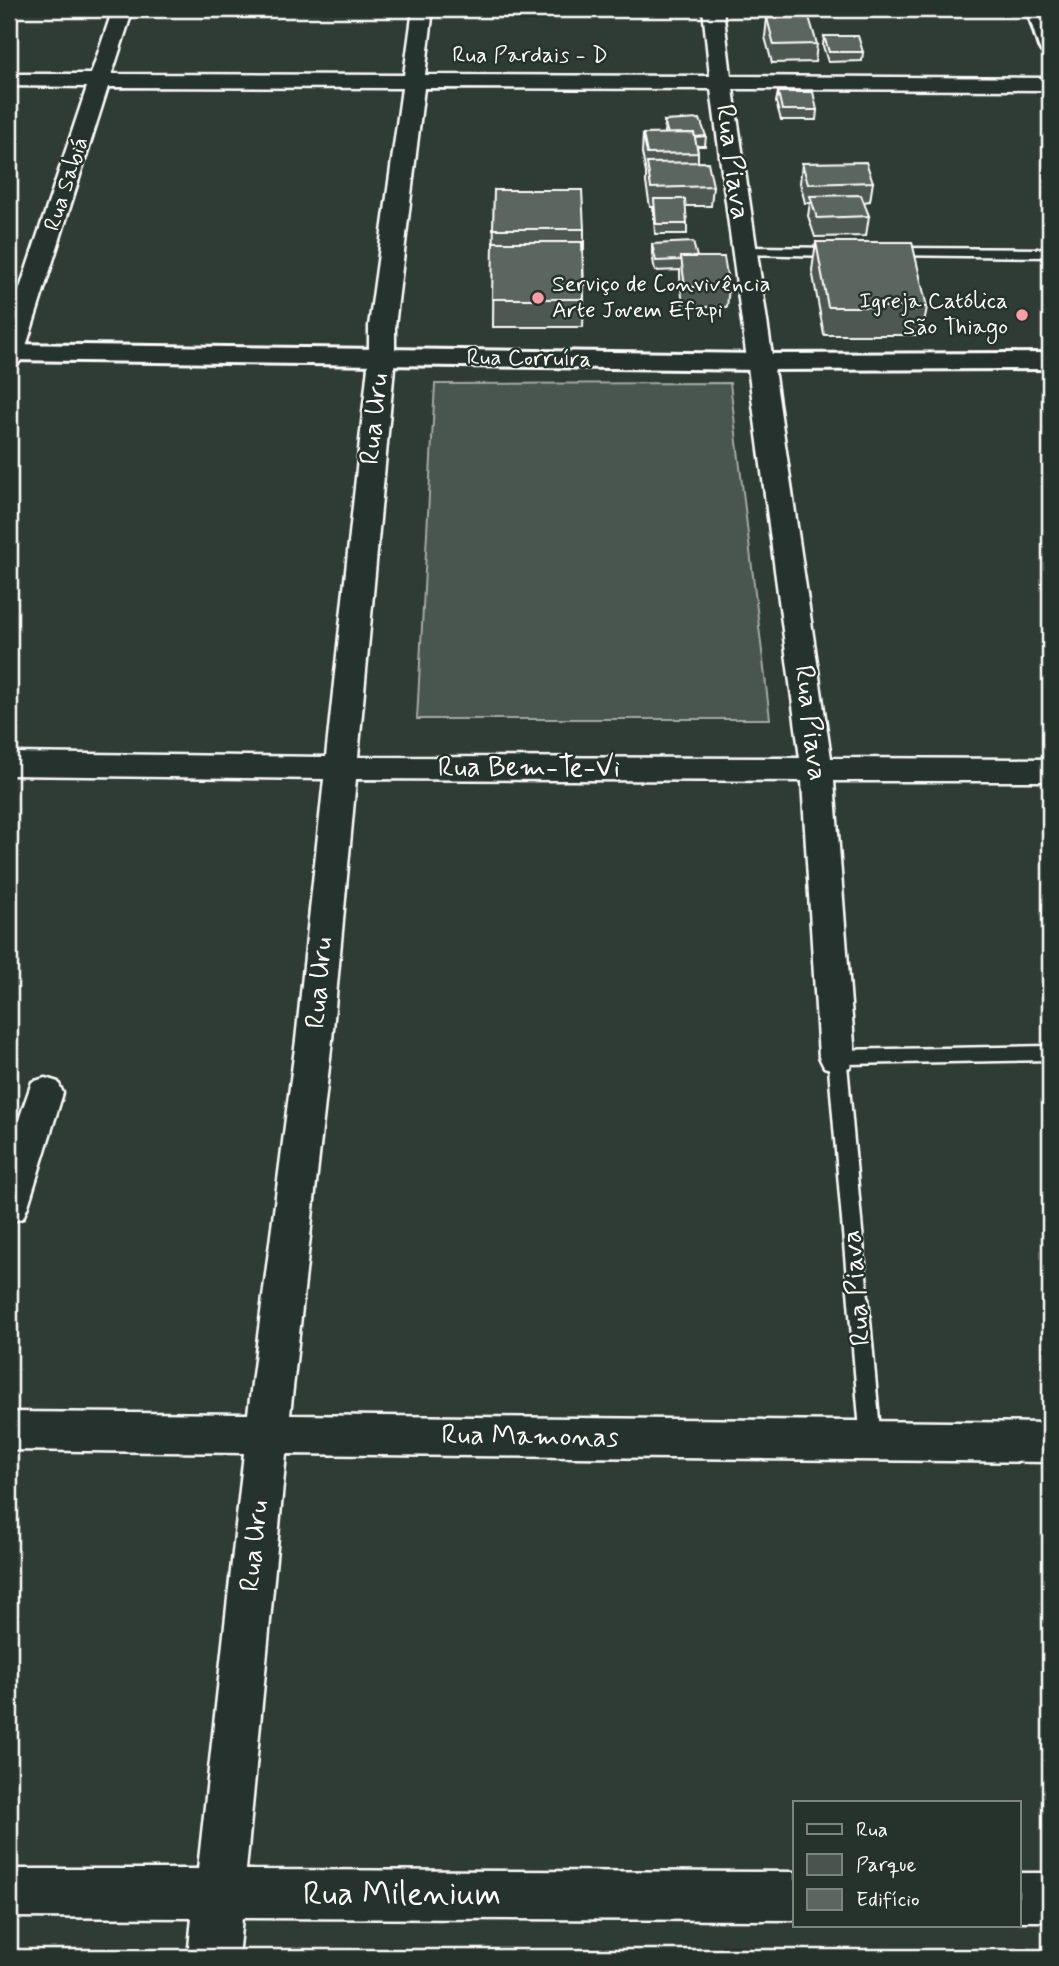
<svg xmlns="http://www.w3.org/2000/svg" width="1059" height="1966" font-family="Mynerve,sans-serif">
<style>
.green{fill:#4a544f;stroke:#a4aaa7;stroke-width:2}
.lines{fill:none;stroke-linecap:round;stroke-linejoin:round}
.lane-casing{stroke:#fff;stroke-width:5}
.street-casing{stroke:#fff;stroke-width:5}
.secondary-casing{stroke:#fff;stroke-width:6}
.lane{fill:#26332d;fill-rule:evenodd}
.street{fill:#26332d;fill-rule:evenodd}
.secondary{fill:#26332d;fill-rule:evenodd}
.wall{fill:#4e5853;stroke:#fff;stroke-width:2}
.building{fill:#5b6661;stroke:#fff;stroke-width:2}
.poi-dot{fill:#ff9aa2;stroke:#26332d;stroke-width:2.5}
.labels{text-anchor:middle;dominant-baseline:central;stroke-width:5;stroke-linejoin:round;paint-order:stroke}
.far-street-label{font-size:23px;fill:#fff;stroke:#26332d}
.far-poi-label{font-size:23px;fill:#fff;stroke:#26332d;text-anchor:start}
.street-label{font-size:28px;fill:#fff;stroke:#26332d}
.near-street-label{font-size:33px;fill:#fff;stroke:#26332d}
</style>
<rect width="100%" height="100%" fill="#2f3b35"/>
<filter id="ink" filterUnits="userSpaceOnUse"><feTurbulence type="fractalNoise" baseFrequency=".0143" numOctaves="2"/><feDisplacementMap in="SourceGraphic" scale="14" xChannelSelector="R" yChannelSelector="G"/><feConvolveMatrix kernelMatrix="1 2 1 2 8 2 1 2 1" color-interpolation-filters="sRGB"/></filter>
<g filter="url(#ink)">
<path class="green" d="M730,383l40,336h-353l18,-335z"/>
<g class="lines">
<g class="lane-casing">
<g id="lane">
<path d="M745,247l91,1 6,4 -6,4 -95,-2 -2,-3z"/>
<path d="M892,248l158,1v8l-162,-2v-6z"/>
<path d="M1050,1046v14l-203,4 34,378 -3,7 -7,3 -7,-3 -3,-7 -33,-385 3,-5 6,-2z"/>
</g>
</g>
<g class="street-casing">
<g id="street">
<path d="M113,9h20l-21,65 292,1 9,-66h20l-8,66 285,1 -7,-67h20l8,67 319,2v12l-317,-1 98,669 219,1v22h-216l21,276 -5,10 -13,4 -13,-4 -5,-10 -17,-276 -446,-2 -24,261 -42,375 760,8v39l-764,-8 -40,416 549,2v48l-553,-2 -4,39h-50l4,-39 -183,-1v-48h189l46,-416 -235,-3v-38l239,2 48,-374 28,-261 -315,-4v-22l317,4 43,-400v-31l33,-238 -294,-1 -86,272 -4,5 -9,3v-46l78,-234 -78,-1v-12h82zM424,88l287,1 89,669 -442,-1 37,-400v-31z"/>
<path d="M45,1078l13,4 5,11 -35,113 -5,12 -14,4v-74l23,-66z"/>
<rect x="1019" y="1873" width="31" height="48"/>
</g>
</g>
<g class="secondary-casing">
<g id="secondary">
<path d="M1027,9h22l1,45 -8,-2 -3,-5z"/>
<path d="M9,344l752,10 289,-1v16l-289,1 -752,-10z"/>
</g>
</g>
<use href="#lane" class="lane"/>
<use href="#street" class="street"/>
<use href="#secondary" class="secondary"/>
</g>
<g class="wall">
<path d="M767,18l50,26 -2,18 -43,1 -7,-26z"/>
<path d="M824,36l39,16 -1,9 -34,1 -5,-16z"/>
<path d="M778,92l39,18 -1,10h-35l-5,-18z"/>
<path d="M664,121l42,15 -1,10h-8l1,7v9l15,24 -2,20h-26l2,18v10h-32l-2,-27h-3l-4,-24v-10l-4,-20 1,-19h22z"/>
<path d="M802,163l71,19 -3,19 -7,1 6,14 -3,20 -51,1 -7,-21 2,-13h-5l-5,-20z"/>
<path d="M494,190l90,39v20h-1l1,50 -1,28h-90z"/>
<path d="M816,242l111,65 -5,28h-98l-12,-65z"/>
<path d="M652,244l45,13 32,30 -2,20h-44l-3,-30v-7l-25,1 -3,-17z"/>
</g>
<g class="building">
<path d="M809,17l8,27 -43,1 -7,-27z"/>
<path d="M824,36h34l5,16h-34z"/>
<path d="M778,92h35l4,18h-35z"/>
<path d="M700,119l6,17 -11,1 -1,-4 -26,1 -4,-13z"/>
<path d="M694,133l4,20 -51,1 -4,-20z"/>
<path d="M708,162l5,24 -62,2 -4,-25z"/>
<path d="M866,162l7,20 -65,2 -6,-21z"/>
<path d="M494,190h88l2,39h-91z"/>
<path d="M861,195l8,21 -52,2 -7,-22z"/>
<path d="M654,199h31l2,25h-31z"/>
<path d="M493,242h89l2,57h-92z"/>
<path d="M693,242l4,15h-16v3l-25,1 -4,-17z"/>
<path d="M816,242h96l15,65h-99z"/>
<path d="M681,257h43l5,30h-44z"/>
</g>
</g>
<g class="poi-dot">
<circle cx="538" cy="298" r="7"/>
<circle cx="1022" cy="315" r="7"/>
</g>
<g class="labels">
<g class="far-street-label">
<text x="530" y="56">Rua Pardais - D</text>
<text transform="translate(67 184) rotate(-72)">Rua Sabiá</text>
<text transform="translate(529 359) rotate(1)">Rua Corruíra</text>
</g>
<g class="far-poi-label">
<text x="552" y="285">Serviço de Convivência<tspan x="552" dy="26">Arte Jovem Efapi</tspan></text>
<text x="1008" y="302" text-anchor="end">Igreja Católica<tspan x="1008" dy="26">São Thiago</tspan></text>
</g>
<g class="street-label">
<text transform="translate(732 162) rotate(82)">Rua Piava</text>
<text transform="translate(375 419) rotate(-84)">Rua Uru</text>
<text transform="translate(810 723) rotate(83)">Rua Piava</text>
<text x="529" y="768">Rua Bem-Te-Vi</text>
<text transform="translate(320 983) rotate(-85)">Rua Uru</text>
<text transform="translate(857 1288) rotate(-95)">Rua Piava</text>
<text transform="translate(530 1437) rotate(1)">Rua Mamonas</text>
<text transform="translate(255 1546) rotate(-84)">Rua Uru</text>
</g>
<g class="near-street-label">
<text x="402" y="1895">Rua Milenium</text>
</g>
</g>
<rect width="1059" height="1966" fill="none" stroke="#26332d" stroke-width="35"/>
<rect x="18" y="18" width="1024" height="1931" fill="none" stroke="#fff" stroke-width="2.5" filter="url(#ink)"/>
<rect x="793" y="1801" width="228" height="126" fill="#26332d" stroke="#7d8581" stroke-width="2"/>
<rect x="807" y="1824" width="35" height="10" fill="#26332d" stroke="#7d8581" stroke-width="2"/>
<text x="856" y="1836" font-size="21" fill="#ffffff">Rua</text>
<rect x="807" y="1854" width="35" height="21" fill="#4a544f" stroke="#7d8581" stroke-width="2"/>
<text x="856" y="1871" font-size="21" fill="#ffffff">Parque</text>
<rect x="807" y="1889" width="35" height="21" fill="#5b6661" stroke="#7d8581" stroke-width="2"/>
<text x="856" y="1906" font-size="21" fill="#ffffff">Edifício</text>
</svg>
